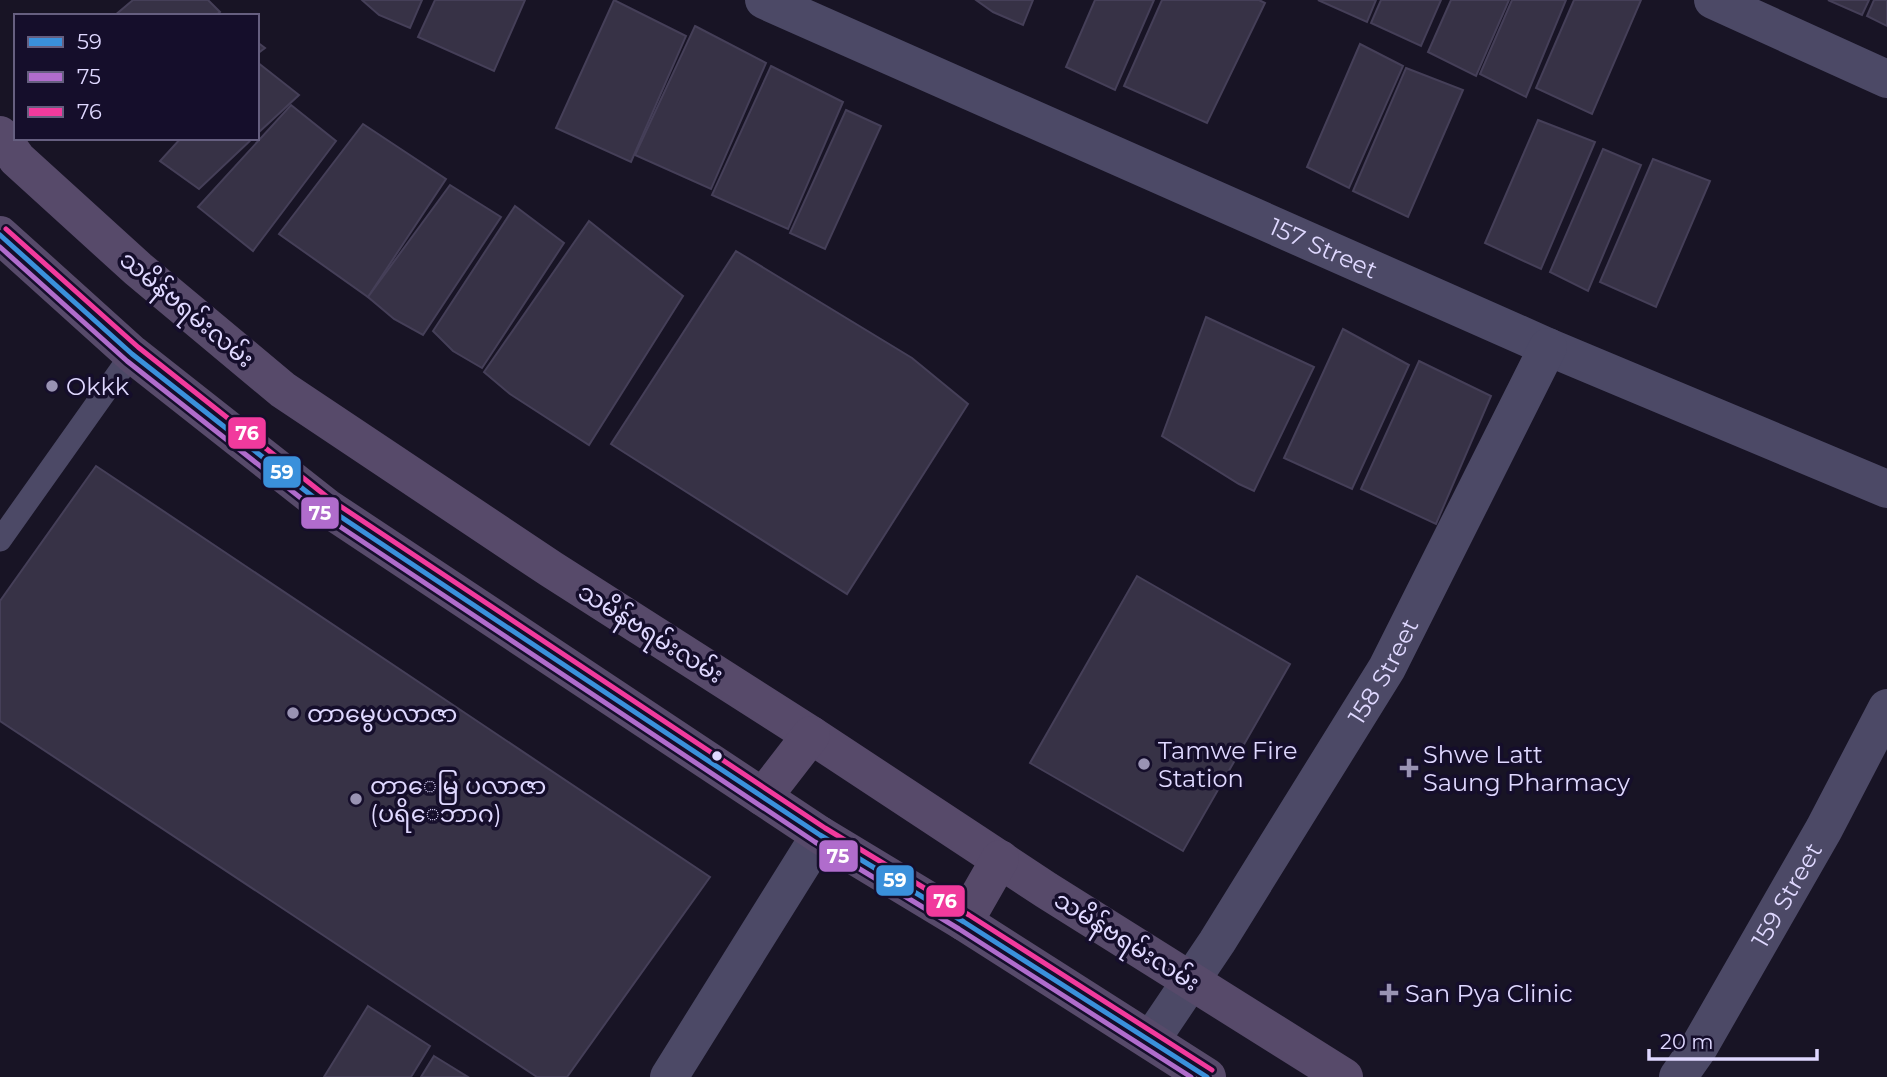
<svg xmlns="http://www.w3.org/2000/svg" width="1887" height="1077" font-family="Montserrat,'Noto Sans Myanmar',sans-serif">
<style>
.building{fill:#373246;stroke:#453f58;stroke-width:2}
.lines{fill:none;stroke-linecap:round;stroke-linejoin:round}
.lane{stroke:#4c4966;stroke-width:23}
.street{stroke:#4c4966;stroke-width:38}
.primary{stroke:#574a6a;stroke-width:38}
.bus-1-casing{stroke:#150e2b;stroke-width:10}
.bus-2-casing{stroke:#150e2b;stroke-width:10}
.bus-3-casing{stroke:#150e2b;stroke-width:10}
.bus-1{stroke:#3a90db;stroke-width:5}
.bus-2{stroke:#b06ccc;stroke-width:5}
.bus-3{stroke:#f13a9d;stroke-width:5}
.poi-dot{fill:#9993b3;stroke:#150e2b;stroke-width:2.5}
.bus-dot{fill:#dfd8ff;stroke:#150e2b;stroke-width:2.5}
.labels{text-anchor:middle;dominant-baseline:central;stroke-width:7;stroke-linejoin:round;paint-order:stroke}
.street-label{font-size:24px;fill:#dfd8ff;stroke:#150e2b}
.poi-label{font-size:24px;fill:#dfd8ff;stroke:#150e2b;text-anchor:start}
.line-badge{stroke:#150e2b;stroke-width:2.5}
.badge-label{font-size:19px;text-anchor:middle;font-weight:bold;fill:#fff}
</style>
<rect width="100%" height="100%" fill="#181425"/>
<g class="building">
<path d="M133,0h75l12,12 -5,4h-101z"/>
<path d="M362,0h60l-12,28 -31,-13z"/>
<path d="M435,0h90l-31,71 -76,-34z"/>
<path d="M614,0l72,36 -55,126 -75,-34z"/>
<path d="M976,0h57l-10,25 -30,-13z"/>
<path d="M1095,0h59l-39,90 -49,-23z"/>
<path d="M1162,0h97l6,3 -58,120 -83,-37z"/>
<path d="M1318,0h58l-9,22z"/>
<path d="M1381,0h60l-20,46 -50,-23z"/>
<path d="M1451,0h58l-33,76 -48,-24z"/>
<path d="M1512,0h54l-40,97 -46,-23z"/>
<path d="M1574,0h67l-49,114 -56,-26z"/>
<path d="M1828,0h41l-7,15z"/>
<path d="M1874,0h13v26l-20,-10z"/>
<path d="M695,26l71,37 -55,126 -76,-34z"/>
<path d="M257,42l8,6 -8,6z"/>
<path d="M1360,44l43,22 -54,122 -42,-21z"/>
<path d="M257,62l42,33 -42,39z"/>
<path d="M771,66l72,36 -55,127 -76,-34z"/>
<path d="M1406,68l57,22 -55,127 -55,-26z"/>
<path d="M291,105l45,36 -83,110 -55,-44z"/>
<path d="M846,110l35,16 -56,123 -35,-16z"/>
<path d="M1538,120l57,22 -54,127 -56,-26z"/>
<path d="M363,124l83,55 -78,118 -89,-63z"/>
<path d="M181,138h72l-54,51 -39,-28z"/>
<path d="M1603,149l38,16 -53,126 -38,-19z"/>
<path d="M1653,159l57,22 -54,126 -56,-25z"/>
<path d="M450,185l51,32 -78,118 -29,-16 -26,-22z"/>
<path d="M515,206l49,37 -82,125 -29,-17 -20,-20z"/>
<path d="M589,221l94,75 -94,149 -79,-51 -26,-22z"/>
<path d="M736,251l176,107 56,46 -121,190 -236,-150z"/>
<path d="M1206,317l108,50 -60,124 -15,-7 -77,-48z"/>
<path d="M1343,329l66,36 -57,124 -68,-31z"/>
<path d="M1419,361l72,35 -55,128 -75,-35z"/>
<path d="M96,466l614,411 -143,200h-30l-537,-356v-120z"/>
<path d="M1137,576l153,88 -107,187 -153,-88z"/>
<path d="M368,1006l62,40 -19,31h-87z"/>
<path d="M434,1056l34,21h-47z"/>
</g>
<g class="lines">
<path class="lane" d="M0,540l132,-186"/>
<g class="street">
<path id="s1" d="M764,0l784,347 339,142"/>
<path d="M1713,0l174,79"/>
<path id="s2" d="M1151,1040l66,-98 170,-274 161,-321"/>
<path d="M669,1077l151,-242"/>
<path id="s3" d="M1678,1077l21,-30 125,-218 63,-121"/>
</g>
<g class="primary">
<path d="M0,135l17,24 121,110 145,121 268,179 260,166 235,155 298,187"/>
<path d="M0,235l132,119 194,153 494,328 144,87 243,155"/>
<path d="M763,797l48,-62"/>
<path d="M964,922l36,-63"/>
</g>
<g class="bus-1-casing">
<path id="bus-1" d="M0,235l132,119 194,153 494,328 144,87 243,155"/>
</g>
<g class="bus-2-casing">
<path id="bus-2" d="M0,247l127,114 194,153 494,328 144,87 232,148"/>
</g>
<g class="bus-3-casing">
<path id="bus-3" d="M6,229l132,118 193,153 494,328 144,87 243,155"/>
</g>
<use href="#bus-1" class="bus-1"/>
<use href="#bus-2" class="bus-2"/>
<use href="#bus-3" class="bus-3"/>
</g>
<g class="poi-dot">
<circle cx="52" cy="386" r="7"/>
<circle cx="293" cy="713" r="7"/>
<circle cx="1144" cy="764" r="7"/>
<path d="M1405.5 757.5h7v7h7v7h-7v7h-7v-7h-7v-7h7z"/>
<circle cx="356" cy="799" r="7"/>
<path d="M1385.5 982.5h7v7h7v7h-7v7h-7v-7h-7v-7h7z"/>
</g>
<circle class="bus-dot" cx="717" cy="756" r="6"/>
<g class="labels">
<g class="street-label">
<text stroke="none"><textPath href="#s1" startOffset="612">157 Street</textPath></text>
<text transform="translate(187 309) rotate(40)">သမိန်ဗရမ်းလမ်း</text>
<text transform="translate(651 633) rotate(32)">သမိန်ဗရမ်းလမ်း</text>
<text stroke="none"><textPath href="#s2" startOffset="436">158 Street</textPath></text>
<text stroke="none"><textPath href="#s3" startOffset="212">159 Street</textPath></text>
<text transform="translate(1127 941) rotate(32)">သမိန်ဗရမ်းလမ်း</text>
</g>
<g class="poi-label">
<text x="66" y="386">Okkk</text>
<text x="307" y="713">တာမွေပလာဇာ</text>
<text x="1158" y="750">Tamwe Fire<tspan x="1158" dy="28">Station</tspan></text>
<text x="1423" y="754">Shwe Latt<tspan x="1423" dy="28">Saung Pharmacy</tspan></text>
<text x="370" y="785">တာေမြ ပလာဇာ<tspan x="370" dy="28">(ပရိေဘာဂ)</tspan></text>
<text x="1405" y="993">San Pya Clinic</text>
</g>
</g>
<g class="line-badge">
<rect x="227" y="416" width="40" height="34" rx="7" fill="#f13a9d"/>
<rect x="262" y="455" width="40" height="34" rx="7" fill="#3a90db"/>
<rect x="300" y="496" width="40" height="34" rx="7" fill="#b06ccc"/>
<rect x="818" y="839" width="41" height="34" rx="7" fill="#b06ccc"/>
<rect x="875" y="864" width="40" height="33" rx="7" fill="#3a90db"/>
<rect x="925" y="884" width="41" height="34" rx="7" fill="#f13a9d"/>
</g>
<g class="badge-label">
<text x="247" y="440">76</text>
<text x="282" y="479">59</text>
<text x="320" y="520">75</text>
<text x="838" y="863">75</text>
<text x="895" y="887">59</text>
<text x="945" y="908">76</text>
</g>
<rect x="14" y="14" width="245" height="126" fill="#150e2b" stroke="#665f80" stroke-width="2"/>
<rect x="28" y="37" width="35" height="10" fill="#3a90db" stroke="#665f80" stroke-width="2"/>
<text x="77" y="49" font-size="21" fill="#dfd8ff">59</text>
<rect x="28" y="72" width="35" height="10" fill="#b06ccc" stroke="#665f80" stroke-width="2"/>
<text x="77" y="84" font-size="21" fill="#dfd8ff">75</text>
<rect x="28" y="107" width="35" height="10" fill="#f13a9d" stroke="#665f80" stroke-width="2"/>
<text x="77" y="119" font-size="21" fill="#dfd8ff">76</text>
<path d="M1649 1049v10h168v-10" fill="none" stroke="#dfd8ff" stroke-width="3.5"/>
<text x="1660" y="1049" font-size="21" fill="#dfd8ff" stroke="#150e2b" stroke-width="5" paint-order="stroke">20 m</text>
</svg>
